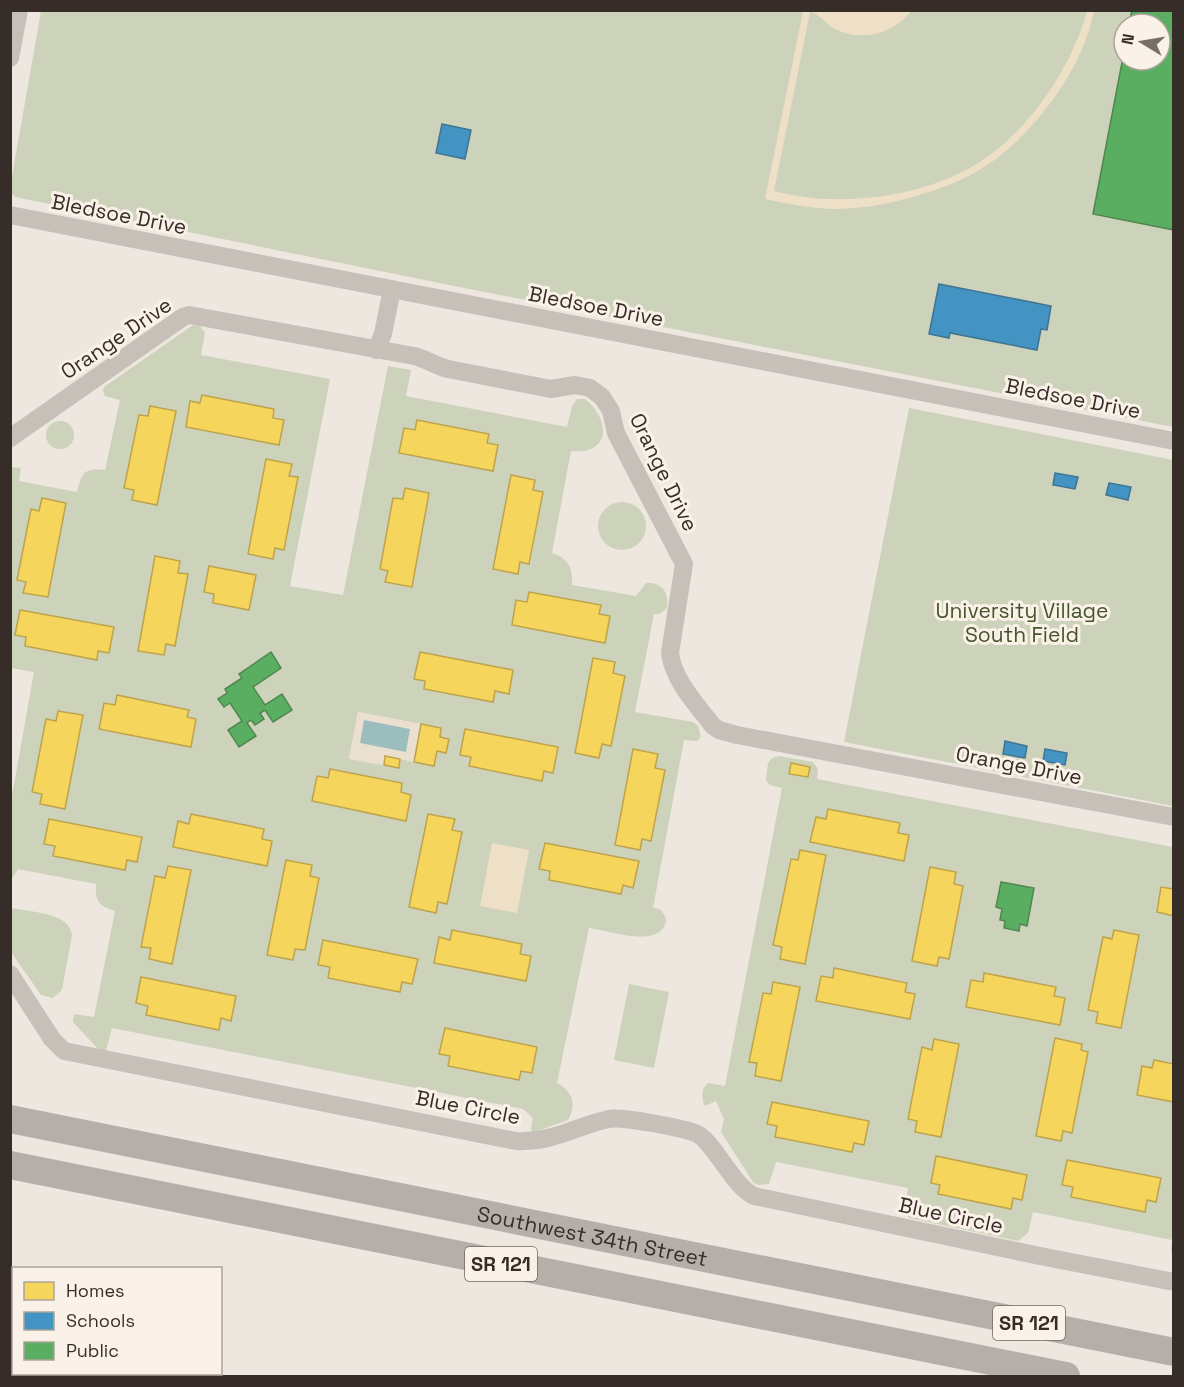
<svg xmlns="http://www.w3.org/2000/svg" width="1184" height="1387" font-family="'Space Grotesk',sans-serif">
<style>
.green{fill:#cdd2ba;fill-rule:evenodd}
.sand{fill:#eee0c7}
.plaza{fill:#ebe0d0}
.water{fill:#9cbdbe}
.homes{fill:#f6d55c;stroke:#bda34c;stroke-width:1.5}
.schools{fill:#4393c3;stroke:#3f7494;stroke-width:1.5}
.public{fill:#5aae61;stroke:#508750;stroke-width:1.5}
.lines{fill:none;stroke-linecap:round;stroke-linejoin:round}
.minor{stroke:#c6c0b9;stroke-width:18}
.primary{stroke:#b5aea9;stroke-width:28}
.labels{text-anchor:middle;dominant-baseline:central;stroke-width:6;stroke-linejoin:round;paint-order:stroke}
.shield{fill:#faf2e8;stroke:#726862;stroke-width:1.5}
.shield-label{font-size:20px;font-weight:bold;fill:#372d28}
.street-label{font-size:21px;fill:#372d28;stroke:#faf2e8}
.park-label{font-size:21px;fill:#44552b;stroke:#faf2e8}
</style>
<rect width="100%" height="100%" fill="#ede7e0"/>
<g class="green">
<path d="M41,11h1132v416l-714,-140 -444,-90 -4,-4v-11zM1124,24h36v36h-36z"/>
<path d="M193,325l7,1 5,7 -4,22 129,24 -40,207 53,9 45,-229 23,4 -5,26 161,31 5,-21 5,-7h8c26,21 26,56 -14,52l-19,102c17,5 21,16 20,32l64,11 10,-13c17,-1 23,10 21,25l-7,6h-6l-19,98 58,10 5,4 3,11 -4,4 -13,-1 -31,168 7,1c5,6 8,11 4,18 -13,20 -56,3 -75,1l-32,155c16,9 20,21 11,37l-36,13 -1,-5 2,-10 -10,-9 -411,-81 -6,22h-7l-26,-28 1,-8 20,3 21,-106c-17,-5 -20,-11 -19,-27l-78,-15 -7,11v-79l23,-129 -23,-4v-201l10,1 -2,13 58,11c5,-19 6,-24 28,-22l15,-70 -15,-4 -2,-5 1,-4zM202,395l72,14 -1,9 11,2 -5,25 -93,-18 4,-25 10,1zM150,406l26,5 -19,93 -24,-4 1,-10 -10,-3 15,-72 9,1zM418,420l71,14 -2,9 -72,-13zM291,464l-2,12 9,2 -13,72 -10,-2 -2,11zM511,475l24,4 -2,11 10,3 -13,71 -10,-2 -3,11 -24,-5zM405,488l24,5 -17,94 -26,-5 2,-11 -8,-2 13,-71 10,1zM66,503l-18,94 -24,-4 2,-11 -9,-2 14,-71 8,2zM156,556l24,5 -2,12 10,2 -13,70 -9,-1 -3,11 -25,-5zM209,567l46,8 -6,35 -36,-7 1,-9 -10,-2zM516,600l85,5 -2,9 11,3 -5,25 -93,-17zM21,610l93,18 -5,24 -11,-1 -2,9 -71,-14 1,-9 -10,-2zM271,652l10,16 -28,19 12,18 17,-10 10,15 -19,12 -8,-12 -5,3 4,6 -9,6 -4,-5 -4,3 9,13 -28,-6 14,-9 -12,-18 -6,4 -6,-8 9,-6 -2,-4 17,-11 -3,-5zM420,652l93,18 -4,23 -14,-2 -2,11 -69,-13 1,-8 -11,-3zM593,658l22,4 -2,11 12,3 -14,69 -9,-1 -3,13 -24,-4zM117,696l71,14 -1,7 9,2 -5,28 -92,-18 5,-26 11,2zM59,711l23,5 -17,93 -25,-5 2,-10 -10,-2 14,-73 10,2zM358,712l83,16 -1,9 6,16 -9,-2 -3,15 -34,-7 -2,9 -49,-10zM465,729l93,18 -5,26 -9,-2 -2,10 -73,-15 2,-9 -11,-2zM633,749l25,5 -3,14 10,2 -13,71 -10,-2 -2,10 -25,-5zM330,769l72,14 -1,9 10,3 -5,25 -94,-19 5,-25 11,2zM192,814l72,15 -2,10 10,2 -5,25 -93,-19 4,-25 11,2zM429,814l25,5 -2,11 10,2 -15,72 -9,-2 -3,11 -25,-6zM49,819l93,17 -5,26 -10,-2 -3,10 -70,-14 1,-10 -11,-2zM545,843l93,18 -5,26 -10,-2 -2,9 -72,-14 1,-9 -10,-2zM312,865l-2,11 9,3 -15,71 -9,-1zM168,866l23,5 -19,92 -23,-4 2,-11 -10,-2 13,-70 11,2zM439,938l83,6 -2,10 11,2 -5,25 -92,-18zM323,940l94,19 -4,25 -11,-2 -3,10 -71,-14 2,-11 -12,-2zM141,977l95,19 -5,24 -10,-2 -3,12 -71,-15 1,-9 -12,-3zM445,1028l92,19 -5,26 -11,-2 -2,9 -71,-14 2,-10 -11,-2z"/>
<path d="M909,408l264,52v346l-329,-64z"/>
<circle cx="60" cy="435" r="14"/>
<circle cx="622" cy="526" r="24"/>
<path d="M779,756l34,6 5,7 -1,10 356,68v42l-12,-2 -4,25 16,4v148l-21,4 -9,-1 -6,28 36,7v152l-2,-3 1,-11 -139,-28 -5,21 -10,8 -109,-23 -5,-6 4,-24 -132,-26 -7,22 -11,1 -5,-3 -32,-50 3,-13 -8,-18 -11,5c-4,-8 -4,-17 3,-23l17,3 57,-298 -12,-3 -4,-5 2,-17 4,-5zM829,809l71,14 -2,10 11,3 -5,24 -93,-18 5,-25 10,2zM800,850l26,5 -44,92 -8,-2 16,-86 8,1zM931,867l25,5 -2,12 9,3 -14,72 -10,-2 -2,9 -25,-5zM1001,882l33,6 -8,37 -6,-1 -1,7 -15,-3 1,-7 -5,-1 2,-11 -6,-2zM1114,930l25,5 -18,93 -25,-5 2,-11 -10,-2 15,-72 9,1zM835,969l71,13 -1,10 10,2 -5,25 -93,-18 4,-25 12,2zM984,974l72,13 -2,9 11,2 -5,27 -94,-18 17,-25zM774,982l26,6 -19,93 -26,-5 2,-13 -8,-2 13,-68 9,1zM1055,1038l27,6 -1,6 7,2 -16,81 -9,-2 -2,10 -25,-5zM934,1039l25,5 -42,77 -9,-2 14,-71 10,2zM772,1102l97,19 -5,24 -10,-2 -3,9 -76,-15 2,-11 -10,-2zM936,1156l91,19 -5,24 -9,-1 -3,11 -72,-15 2,-9 -9,-2zM1067,1160l93,18 -4,24 -9,-2 -3,12 -73,-15 2,-10 -11,-3z"/>
<path d="M11,908c18,4 59,4 61,27l-10,55 -9,8 -12,-3 -30,-43z"/>
<path d="M629,984l40,8 -15,76 -40,-8z"/>
</g>
<g class="sand">
<path d="M803,11h108c-16,22 -49,31 -74,19 -9,-4 -17,-16 -27,-18l-36,179c70,19 170,5 226,-44 40,-34 73,-85 87,-136h7c-8,37 -26,71 -50,100 -39,49 -75,71 -135,87 -25,7 -51,11 -77,11 -22,-1 -45,-5 -67,-10z"/>
<path d="M492,843l37,7 -12,63 -37,-7z"/>
</g>
<path class="plaza" d="M358,712l63,12 -7,38 -13,-3 -2,9 -50,-9z"/>
<path class="water" d="M364,720l46,9 -4,23 -46,-9z"/>
<g class="homes">
<path d="M202,395l72,14 -1,9 11,2 -5,25 -93,-18 4,-26 10,2z"/>
<path d="M150,406l26,5 -19,94 -25,-5 2,-10 -10,-2 15,-73 9,1z"/>
<path d="M417,420l72,14 -2,9 11,2 -5,26 -94,-18 5,-25 11,2z"/>
<path d="M266,459l26,5 -3,12 9,1 -14,73 -9,-2 -2,11 -25,-5z"/>
<path d="M511,475l24,5 -2,10 10,2 -14,72 -9,-2 -2,12 -25,-5z"/>
<path d="M405,488l24,5 -17,94 -27,-5 3,-11 -8,-2 13,-71 10,1z"/>
<path d="M42,498l24,5 -18,94 -25,-4 3,-11 -9,-2 14,-71 8,2z"/>
<path d="M155,556l25,5 -2,12 10,1 -13,72 -9,-2 -2,11 -26,-4z"/>
<path d="M209,566l47,9 -7,35 -36,-7 1,-9 -10,-2z"/>
<path d="M529,592l72,13 -2,9 11,2 -5,27 -93,-18 4,-25 11,2z"/>
<path d="M20,610l94,17 -5,26 -11,-2 -1,9 -72,-14 1,-9 -11,-2z"/>
<path d="M420,652l93,18 -4,24 -14,-3 -2,11 -69,-13 1,-8 -11,-2z"/>
<path d="M593,658l22,4 -2,11 12,3 -14,70 -9,-2 -3,14 -24,-5z"/>
<path d="M117,695l72,15 -2,7 9,2 -5,28 -92,-18 5,-26 11,2z"/>
<path d="M58,711l25,4 -18,94 -25,-5 2,-10 -10,-2 14,-73 10,2z"/>
<path d="M421,724l20,4 -1,9 9,2 -3,14 -9,-2 -3,15 -20,-4z"/>
<path d="M465,729l93,18 -5,26 -9,-2 -2,10 -73,-15 2,-9 -11,-2z"/>
<path d="M633,749l25,5 -3,14 10,2 -14,71 -9,-2 -2,11 -25,-5z"/>
<path d="M385,756l15,3 -1,9 -15,-3z"/>
<path d="M791,763l19,4 -2,10 -19,-3z"/>
<path d="M330,769l72,14 -1,9 10,3 -5,26 -94,-20 5,-25 11,2z"/>
<path d="M828,809l72,14 -2,10 11,2 -5,26 -94,-19 6,-25 10,2z"/>
<path d="M191,814l73,15 -2,10 10,2 -5,25 -94,-19 5,-26 11,3z"/>
<path d="M428,814l27,5 -3,11 10,2 -15,72 -9,-2 -2,11 -27,-6z"/>
<path d="M49,819l93,18 -5,25 -10,-2 -2,10 -72,-14 2,-10 -11,-2z"/>
<path d="M545,843l94,18 -6,27 -10,-3 -2,9 -72,-14 1,-9 -11,-2z"/>
<path d="M800,850l26,5 -21,109 -25,-5 2,-12 -9,-2 18,-86 7,1z"/>
<path d="M286,860l26,5 -2,11 9,2 -14,72 -10,-1 -2,11 -26,-5z"/>
<path d="M168,866l23,4 -19,94 -23,-5 2,-11 -10,-1 14,-71 10,2z"/>
<path d="M930,867l26,5 -2,12 9,2 -14,73 -10,-2 -2,9 -25,-5z"/>
<path d="M1174,884v32l-17,-4 4,-25 12,2z"/>
<path d="M452,930l70,14 -2,10 11,2 -5,25 -92,-18 5,-26 11,3z"/>
<path d="M1114,930l25,5 -18,93 -25,-5 2,-11 -10,-2 15,-73 9,2z"/>
<path d="M323,940l95,19 -6,25 -10,-2 -2,10 -72,-14 2,-11 -12,-2z"/>
<path d="M834,968l73,15 -2,9 10,2 -5,25 -94,-18 5,-25 12,2z"/>
<path d="M984,973l72,14 -2,9 11,2 -5,27 -94,-18 5,-27 12,2z"/>
<path d="M141,977l95,19 -5,25 -10,-3 -2,12 -73,-15 2,-9 -12,-3z"/>
<path d="M773,982l27,5 -19,94 -26,-5 2,-13 -8,-1 14,-69 8,1z"/>
<path d="M445,1028l92,19 -5,26 -11,-2 -2,9 -71,-14 2,-10 -11,-2z"/>
<path d="M1055,1038l27,6 -1,6 7,2 -16,81 -9,-2 -2,10 -25,-5z"/>
<path d="M934,1039l25,5 -18,93 -26,-5 2,-11 -9,-2 14,-72 10,3z"/>
<path d="M1154,1060l20,4v38l-37,-7 5,-29 10,2z"/>
<path d="M772,1102l97,19 -5,24 -10,-2 -2,9 -77,-15 2,-11 -10,-2z"/>
<path d="M936,1156l91,19 -5,25 -9,-2 -2,11 -73,-15 2,-9 -9,-2z"/>
<path d="M1067,1160l94,18 -5,24 -9,-2 -2,12 -74,-15 2,-10 -11,-2z"/>
</g>
<g class="schools">
<path d="M442,124l29,6 -6,29 -29,-6z"/>
<path d="M939,284l112,22 -4,24 -6,-1 -4,21 -87,-17 -1,5 -20,-4z"/>
<path d="M1055,473l23,4 -3,12 -22,-4z"/>
<path d="M1109,483l22,4 -3,13 -22,-5z"/>
<path d="M1005,741l22,5 -2,12 -22,-4z"/>
<path d="M1045,749l22,4 -2,12 -22,-4z"/>
</g>
<g class="public">
<path d="M1132,10h42v220l-81,-16 31,-162v8h36v-36h-31z"/>
<path d="M271,652l10,16 -28,19 12,18 17,-11 10,16 -19,12 -8,-12 -5,3 4,6 -9,6 -4,-5 -4,3 9,13 -17,11 -11,-17 14,-9 -12,-18 -6,4 -6,-8 9,-6 -2,-4 17,-11 -3,-4z"/>
<path d="M1001,882l33,6 -7,38 -7,-2 -1,7 -15,-3 1,-7 -5,-1 2,-11 -6,-2z"/>
</g>
<g class="lines">
<g class="minor">
<path d="M10,58l9,-48"/>
<path d="M10,215l1164,226"/>
<path d="M376,350l7,-16 9,-45"/>
<path d="M10,438l173,-121 6,-2 225,41c12,3 22,10 34,13l103,20 24,-4 15,3 12,9 9,14 5,22 68,131 -14,89c3,27 27,52 43,73l6,4 18,5 437,82"/>
<path d="M10,974l42,65 12,12 452,90c38,2 59,-15 93,-22 12,-3 73,9 86,14 18,6 37,53 59,63l286,60 134,26"/>
</g>
<g class="primary">
<path id="s1" d="M10,1119l1164,233"/>
<path d="M10,1165l1056,211"/>
</g>
</g>
<g class="labels">
<g class="shield">
<rect x="465" y="1247" width="72" height="34" rx="4.5"/>
<rect x="993" y="1306" width="72" height="34" rx="4.5"/>
</g>
<g class="shield-label">
<text x="501" y="1264">SR 121</text>
<text x="1029" y="1323">SR 121</text>
</g>
<g class="street-label">
<text transform="translate(119 214) rotate(11)">Bledsoe Drive</text>
<text transform="translate(596 306) rotate(11)">Bledsoe Drive</text>
<text transform="translate(116 338) rotate(-34)">Orange Drive</text>
<text transform="translate(1073 398) rotate(11)">Bledsoe Drive</text>
<text transform="translate(664 472) rotate(64)">Orange Drive</text>
<text transform="translate(1019 765) rotate(11)">Orange Drive</text>
<text transform="translate(468 1107) rotate(11)">Blue Circle</text>
<text transform="translate(951 1215) rotate(12)">Blue Circle</text>
<text stroke="none"><textPath href="#s1" startOffset="594">Southwest 34th Street</textPath></text>
</g>
<g class="park-label">
<text x="1022" y="610">University Village<tspan x="1022" dy="24">South Field</tspan></text>
</g>
</g>
<rect width="1184" height="1387" fill="none" stroke="#372d28" stroke-width="24"/>
<rect x="12" y="1267" width="210" height="108" fill="#faf2e8" stroke="#aca39b" stroke-width="1.5"/>
<rect x="24" y="1282" width="30" height="18" fill="#f6d55c" stroke="#aca39b" stroke-width="1.5"/>
<text x="66" y="1297" font-size="18" fill="#372d28">Homes</text>
<rect x="24" y="1312" width="30" height="18" fill="#4393c3" stroke="#aca39b" stroke-width="1.5"/>
<text x="66" y="1327" font-size="18" fill="#372d28">Schools</text>
<rect x="24" y="1342" width="30" height="18" fill="#5aae61" stroke="#aca39b" stroke-width="1.5"/>
<text x="66" y="1357" font-size="18" fill="#372d28">Public</text>
<g transform="translate(1142 42) rotate(281)"><circle r="28" fill="#faf2e8" stroke="#aca39b" stroke-width="1.5"/>
<path d="M0-4.5L10 22L0 15L-10 22Z" fill="#776e68"/>
<text y="-9" font-size="16" font-weight="bold" text-anchor="middle" fill="#372d28">N</text>
</g>
</svg>
